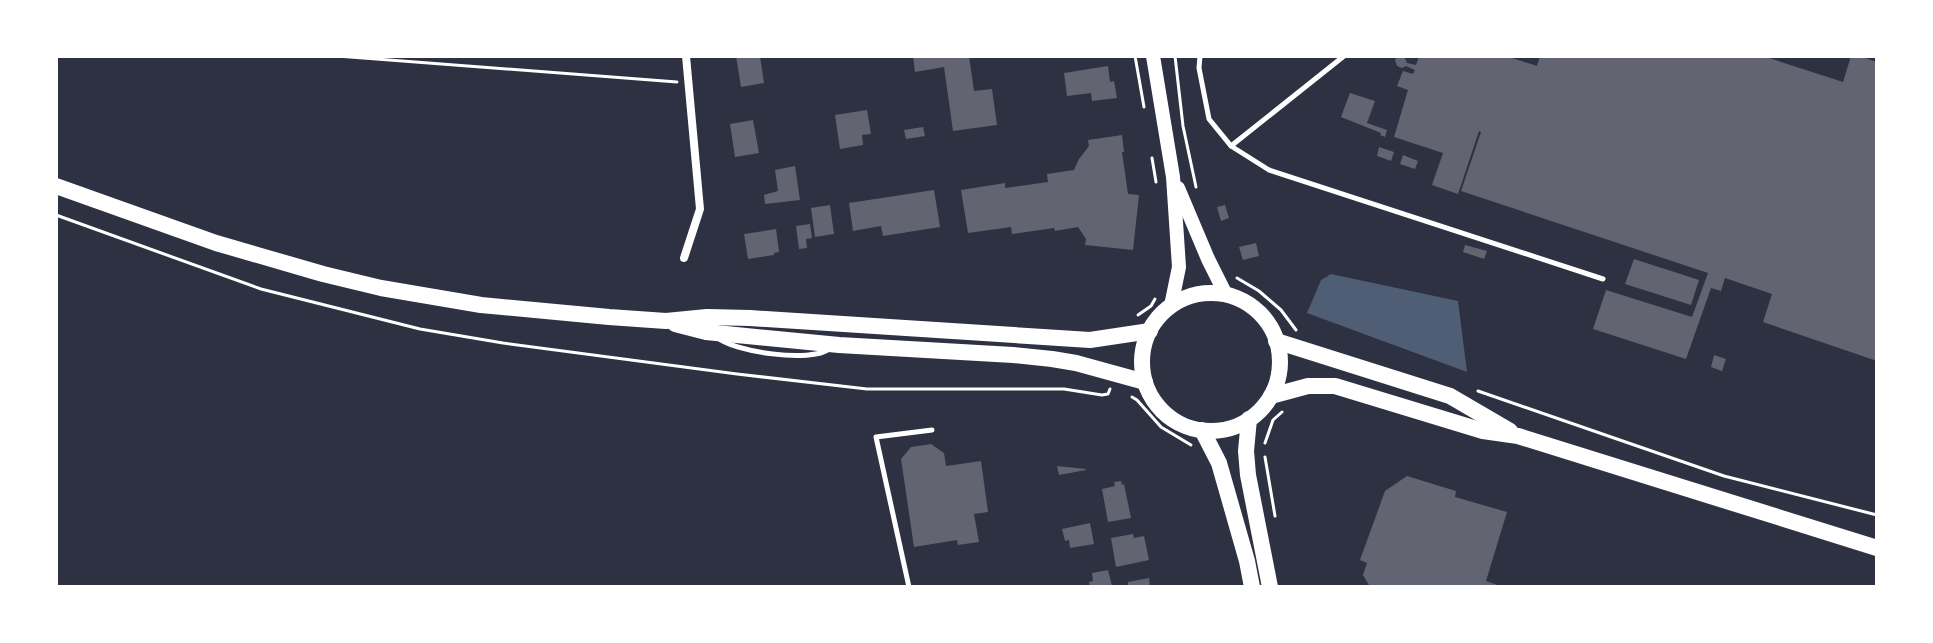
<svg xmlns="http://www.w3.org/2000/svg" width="1933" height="643" font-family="'Fira Sans',sans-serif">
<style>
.water{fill:#4f5d75}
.building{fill:#626471}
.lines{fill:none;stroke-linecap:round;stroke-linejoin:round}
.path{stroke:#fff;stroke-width:3}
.service{stroke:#fff;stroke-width:5}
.minor{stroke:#fff;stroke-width:8}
.secondary{stroke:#fff;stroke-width:14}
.primary{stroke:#fff;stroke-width:16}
</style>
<rect width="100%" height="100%" fill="#2d3142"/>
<path class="water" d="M1331,274l127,27 9,71 -160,-59 14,-33z"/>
<g class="building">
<path d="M736,56h24l4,27 -23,4z"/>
<path d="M913,56h56l5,35 18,-2 5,36 -44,6 -9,-64 -29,5z"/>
<path d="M1398,56h6l3,7 9,2 3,-9h87l31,10 3,-10h223l80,26 8,-26h8l18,6v299l-114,-39 9,-28 -47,-16 -4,13 -10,-3 -25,71 -93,-30 13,-39 86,27 16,-44 -247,-82 20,-59 -2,-1 -21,63 -26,-9 11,-32 -49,-16 14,-47 -11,-4 6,-15 10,3 2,-4 -9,-4 -4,2 -5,-2 -2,-6z"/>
<path d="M1108,66l2,16 4,-1 3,17 -25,3 -1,-8 -24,3 -3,-23z"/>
<path d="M1350,93l25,8 -8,22 20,7 -2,7 -5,-2 1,-2 -40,-16z"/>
<path d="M867,110l4,24 -9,1 1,10 -23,4 -5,-34z"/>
<path d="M753,120l6,33 -24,4 -5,-33z"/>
<path d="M923,127l2,9 -19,3 -2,-9z"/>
<path d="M1122,135l2,17h-2l6,42 11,1 -6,55 -48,-5 1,-6 -8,-12 -23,4 -1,-3 -42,6 -1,-7 -43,6 -7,-43 44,-7v5l43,-6 -1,-8 27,-4 5,-11 10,-13 -1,-6z"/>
<path d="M1379,147l15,5 -3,9 -14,-5z"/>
<path d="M1403,155l15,6 -3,8 -15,-5z"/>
<path d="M795,166l5,34 -35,4 -1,-9 14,-4 -3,-21z"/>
<path d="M934,190l6,37 -57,9 -2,-10 -28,5 -4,-28z"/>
<path d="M830,205l4,29 -19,3 -4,-29z"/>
<path d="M1225,205l4,13 -8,3 -4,-14z"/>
<path d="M810,224l2,14 -6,1 1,9 -8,1 -3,-23z"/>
<path d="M776,229l3,23 -5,1v2l-26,4 -4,-25z"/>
<path d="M1256,243l3,13 -16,4 -4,-13z"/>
<path d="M1465,245l22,6 -3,8 -21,-7z"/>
<path d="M1634,259l65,21 -8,25 -66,-21z"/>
<path d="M1714,355l12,4 -4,12 -11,-4z"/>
<path d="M931,444l13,9 2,13 35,-5 7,51 -14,2 5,28 -21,3 -1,-5 -43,7 -13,-88 10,-12z"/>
<path d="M1057,466l29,3v1l-27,5z"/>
<path d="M1407,476l49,15 -1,6 52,15 -21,69 17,6h-133l-7,-12 4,-12 -7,-3 25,-69z"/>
<path d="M1121,481l1,4 2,-1 7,34 -23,4 -6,-33 13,-3 -1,-4z"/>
<path d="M1090,523l4,21 -24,4 -1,-8 -4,1 -3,-12z"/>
<path d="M1133,534l1,4 10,-2 5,24 -33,7 -5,-29z"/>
<path d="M1108,570l4,16 -22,1 -1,-5 4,-1 -1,-8z"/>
<path d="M1149,578l1,9h-22v-5z"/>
</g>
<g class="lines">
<g class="path">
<path d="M337,56l340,26"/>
<path d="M1135,56l9,51"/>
<path d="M1175,56l8,70 13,61"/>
<path d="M1152,158l4,24"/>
<path d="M56,215l205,74 159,40 83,14 234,31 130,15h197l38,6 6,-1 2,-5"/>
<path d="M1237,278l22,13 22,19 15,20"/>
<path d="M1138,315l13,-9 4,-7"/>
<path d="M1478,391l246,85 153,39"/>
<path d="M1132,397l5,3 24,27 30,18"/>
<path d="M1265,443l8,-23 9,-8"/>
<path d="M1265,457l10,59"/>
</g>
<g class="service">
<path d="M1200,56l-1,12 10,51 22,27 38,24 334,109"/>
<path d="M1231,146l113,-90"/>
<path d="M717,337c15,15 95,26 112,12"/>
<path d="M909,587l-33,-150 56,-7"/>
</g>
<path class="minor" d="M684,258l16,-49 -14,-153"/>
<g class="secondary">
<path d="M1153,56l20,121 6,90 -8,39"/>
<path d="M1178,188l30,71 18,36"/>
</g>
<g class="primary">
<path d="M56,186l160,57 107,31 58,14 100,17 128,12 57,4 41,-4 43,1 340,22 60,-9"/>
<circle cx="1211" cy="362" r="69"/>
<path d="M675,324l31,8 133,13 174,10 39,4 24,4 69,19"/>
<path d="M1276,341l174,55 60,35"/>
<path d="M1271,396l37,-10h27l148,45 35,5 359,112"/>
<path d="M1249,419l-3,32 2,24 22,112"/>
<path d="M1202,430l17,33 28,98 5,26"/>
</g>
</g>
<rect width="1933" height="643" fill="none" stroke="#ffffff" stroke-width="116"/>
</svg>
